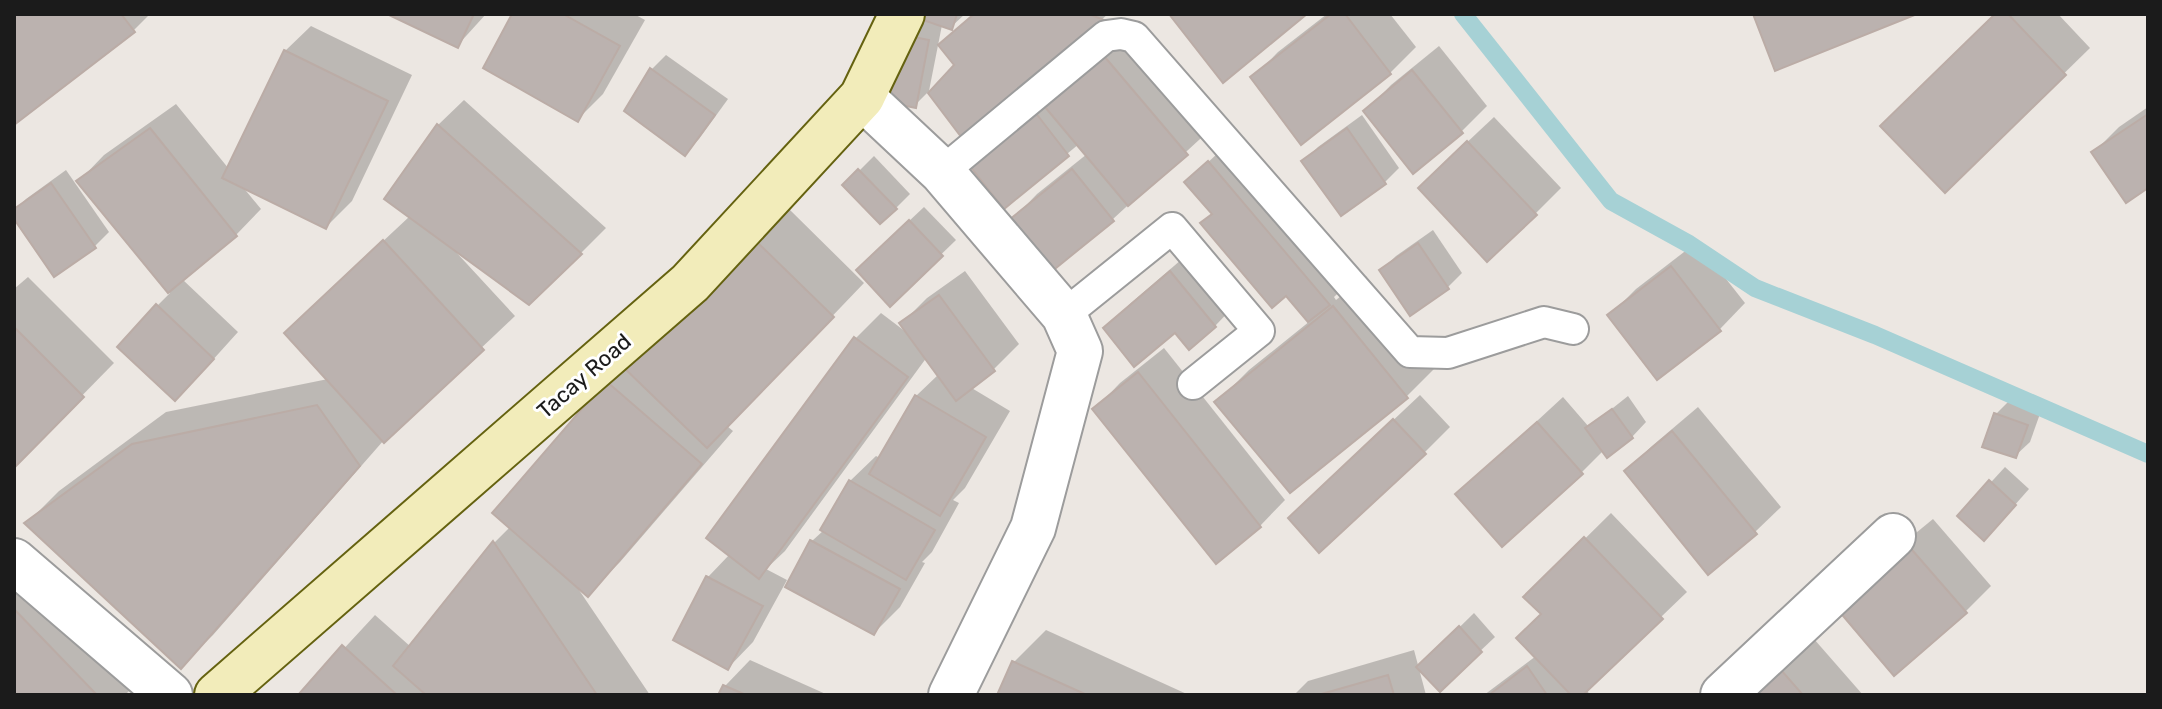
<svg xmlns="http://www.w3.org/2000/svg" width="2162" height="709" font-family="Rubik,sans-serif">
<style>
.shadow{fill:#0003}
.lines{fill:none;stroke-linecap:round;stroke-linejoin:round}
.stream{stroke:#a6d1d5;stroke-width:18}
.building{fill:#bbb2af;stroke:#bbaca6;stroke-width:2}
.service-casing{stroke:#9c9c9c;stroke-width:34}
.minor-casing{stroke:#9c9c9c;stroke-width:48}
.secondary-casing{stroke:#656210;stroke-width:48}
.service{stroke:#fff;stroke-width:30}
.minor{stroke:#fff;stroke-width:44}
.secondary{stroke:#f2ecba;stroke-width:44}
.labels{text-anchor:middle;dominant-baseline:central;stroke-width:6;stroke-linejoin:round;paint-order:stroke}
.street-label{font-size:22px;fill:#1b1b1b;stroke:#fff}
</style>
<rect width="100%" height="100%" fill="#ece7e2"/>
<g class="shadow">
<path d="M14,14h136l-17,17 -119,92z"/>
<path d="M392,14h94l-29,32z"/>
<path d="M514,14h120l11,6 -42,74 -25,25z"/>
<path d="M924,14h41l-14,13 -9,-2 -13,66 -14,14 -31,-6z"/>
<path d="M973,14h135l-143,125 -9,-74 -15,-19z"/>
<path d="M1327,14h63l26,33 -26,26 -88,69 -49,-64 25,-26z"/>
<path d="M1998,14h60l32,34 -145,142z"/>
<path d="M311,26l101,49 -60,126 -26,26 -84,-41 19,23 -25,26 -54,44 56,53 -37,41 -44,-67 13,-13 -91,-112 25,-26 72,-51 53,65 56,-118z"/>
<path d="M1130,32l82,96 -99,91 -62,50 -39,-49 25,-26 50,-40 -8,-10 -75,62 -32,-41 90,-77 2,3z"/>
<path d="M1439,46l48,60 -26,26 -95,-21 25,-26z"/>
<path d="M666,55l62,44 -29,40 -14,14 -33,-84z"/>
<path d="M464,100l142,128 -25,25 -125,-3 -1,1 60,65 -131,124 -171,195 -32,31 -154,-143 32,-32 107,-79 162,-33 -10,-77 92,-86 -23,-17 51,-74z"/>
<path d="M2148,107v78l-54,-33 25,-25z"/>
<path d="M1362,115l37,53 -14,14 -44,31 -37,-52 14,-14z"/>
<path d="M1494,117l67,71 -26,26 -89,-52z"/>
<path d="M1235,137l119,141 -20,19 2,3 30,-24 72,89 -32,32 -189,5 32,-32 61,-49 -123,-139z"/>
<path d="M874,156l36,38 -14,14 -51,-23z"/>
<path d="M66,170l43,62 -14,14 -81,-31v-4l12,-12z"/>
<path d="M924,207l32,33 -66,64 -18,-48z"/>
<path d="M789,209l75,74 -137,143 6,5 -113,131 -32,32 -11,-7 73,108h-349l74,-80 36,32 84,-105 15,-15 -16,-14 160,-182z"/>
<path d="M1433,230l29,43 -14,14 -37,26 -30,-43 15,-14z"/>
<path d="M1697,242l48,61 -25,26 -62,48 -48,-62 26,-26z"/>
<path d="M1196,247l44,53 -25,26 -40,4 -70,-2 26,-25z"/>
<path d="M965,271l54,73 -26,26 -23,17 40,24 -45,77 -12,12 6,3 -27,49 -10,10 3,1 -25,44 -26,26 -62,-92 12,-11 26,-49 26,-25 4,2 36,-62 23,-22 -12,-17 -142,194 -19,18 21,11 -34,62 -25,26 -20,-91 22,-23 -21,-16 147,-200 25,-25 25,19 -4,-9 25,-25z"/>
<path d="M28,277l86,86 -100,102v-176z"/>
<path d="M1164,348l121,152 -25,26 -165,-117 25,-26z"/>
<path d="M1420,395l30,32 -26,26 -108,40z"/>
<path d="M1628,396l18,26 -14,15 -28,13 -23,23 -123,21 105,-97 26,30z"/>
<path d="M2010,400l31,11 -11,31 -15,14 -19,-42z"/>
<path d="M1698,407l83,100 -26,25 -129,-61 26,-25z"/>
<path d="M2005,467l24,22 -31,35 -38,-8z"/>
<path d="M1611,513l76,79 -101,97 4,6h-106l52,-39 7,-42 -17,-17z"/>
<path d="M1933,519l58,67 -26,26 -104,-34z"/>
<path d="M14,589l128,89 -17,17h-111z"/>
<path d="M1474,613l21,24 -55,52 -21,-22z"/>
<path d="M1046,630l143,65h-190l15,-33z"/>
<path d="M1807,631l56,64h-127z"/>
<path d="M1414,650l12,45h-132l14,-14z"/>
<path d="M750,660l78,35h-108l5,-9z"/>
</g>
<g class="lines">
<path class="stream" d="M1463,14l148,187 78,43 66,44 120,47 273,119"/>
</g>
<g class="building">
<path d="M14,14h107l14,18 -121,93z"/>
<path d="M387,14h87l-16,34z"/>
<path d="M512,14h51l57,32 -42,76 -95,-54z"/>
<path d="M922,14h35l-5,16 -32,-11z"/>
<path d="M974,14h115l15,6 -139,122 -37,-49 26,-28 -16,-20z"/>
<path d="M1169,14h138l-84,69z"/>
<path d="M1331,14h14l46,60 -90,71 -51,-68z"/>
<path d="M1753,14h164l-142,57z"/>
<path d="M1995,14h13l58,61 -121,118 -65,-67z"/>
<path d="M899,34l30,6 -13,68 -34,-7z"/>
<path d="M284,50l104,51 -62,128 -104,-51z"/>
<path d="M1104,56l84,99 -60,51 -83,-99z"/>
<path d="M650,68l65,47 -30,41 -61,-45z"/>
<path d="M1412,70l51,63 -50,41 -50,-63z"/>
<path d="M1035,112l34,44 -65,53 -35,-44z"/>
<path d="M2148,114v74l-22,15 -35,-51z"/>
<path d="M437,124l145,130 -53,51 -145,-106z"/>
<path d="M150,128l87,108 -69,57 -92,-112z"/>
<path d="M1347,128l39,56 -45,32 -40,-55z"/>
<path d="M1467,141l70,74 -50,47 -69,-74z"/>
<path d="M1208,161l122,144 -22,17 -22,-26 -14,12 -72,-85 12,-9 -28,-32z"/>
<path d="M858,169l39,40 -17,15 -38,-39z"/>
<path d="M1072,169l42,52 -63,51 -42,-52z"/>
<path d="M51,183l45,65 -42,29 -40,-58v-10z"/>
<path d="M909,220l34,36 -53,51 -34,-37z"/>
<path d="M383,240l101,110 -100,93 -100,-110z"/>
<path d="M755,240l79,77 -127,131 -88,-85z"/>
<path d="M1418,243l31,46 -39,27 -31,-46z"/>
<path d="M1671,266l50,65 -64,49 -50,-65z"/>
<path d="M1170,271l46,56 -27,23 -14,-17 -41,34 -31,-39z"/>
<path d="M939,295l56,76 -39,30 -57,-78z"/>
<path d="M156,304l58,55 -39,42 -58,-54z"/>
<path d="M1333,306l75,92 -118,95 -76,-91z"/>
<path d="M14,327l70,70 -70,71z"/>
<path d="M854,337l54,40 -149,202 -53,-41z"/>
<path d="M1138,372l123,155 -45,37 -124,-155z"/>
<path d="M606,381l96,83 -114,133 -96,-84z"/>
<path d="M915,395l71,42 -46,79 -71,-42z"/>
<path d="M317,405l43,61 -179,203 -157,-146 108,-79z"/>
<path d="M1612,409l21,29 -26,20 -22,-30z"/>
<path d="M1994,413l34,12 -12,33 -34,-11z"/>
<path d="M1393,419l33,35 -107,99 -31,-35z"/>
<path d="M1537,422l46,52 -81,73 -47,-53z"/>
<path d="M1672,431l85,103 -49,41 -84,-104z"/>
<path d="M849,480l86,50 -29,50 -86,-50z"/>
<path d="M1989,480l27,25 -32,36 -27,-25z"/>
<path d="M1584,537l79,82 -80,76h-12l-55,-57 25,-24 -18,-17z"/>
<path d="M810,540l90,49 -26,46 -89,-48z"/>
<path d="M493,541l104,154h-171l-33,-29z"/>
<path d="M1906,543l61,70 -73,63 -61,-72z"/>
<path d="M706,576l57,30 -35,64 -55,-30z"/>
<path d="M14,609l83,86h-83z"/>
<path d="M1459,626l23,26 -42,40 -24,-25z"/>
<path d="M342,645l55,50h-99z"/>
<path d="M1012,661l75,34h-90z"/>
<path d="M1774,662l29,33h-66z"/>
<path d="M1527,666l20,29h-58z"/>
<path d="M1388,675l6,20h-76z"/>
<path d="M723,685l23,10h-28z"/>
</g>
<g class="lines">
<g class="service-casing">
<g id="service">
<path d="M942,172l164,-136 15,-2 13,3 276,315 38,1 96,-31 29,7"/>
<path d="M1064,315l108,-87 87,103 -66,53"/>
</g>
</g>
<g class="minor-casing">
<g id="minor">
<path d="M862,97l80,75 122,143 16,36 -47,177 -82,167"/>
<path d="M14,561l156,134"/>
<path d="M1723,695l170,-159"/>
</g>
</g>
<g class="secondary-casing">
<path id="secondary" d="M217,695l473,-412 172,-186 40,-83"/>
</g>
<use href="#service" class="service"/>
<use href="#minor" class="minor"/>
<use href="#secondary" class="secondary"/>
</g>
<g class="labels">
<g class="street-label">
<text transform="translate(584 376) rotate(-41)">Tacay Road</text>
</g>
</g>
<rect width="2162" height="709" fill="none" stroke="#1b1b1b" stroke-width="32"/>
</svg>
